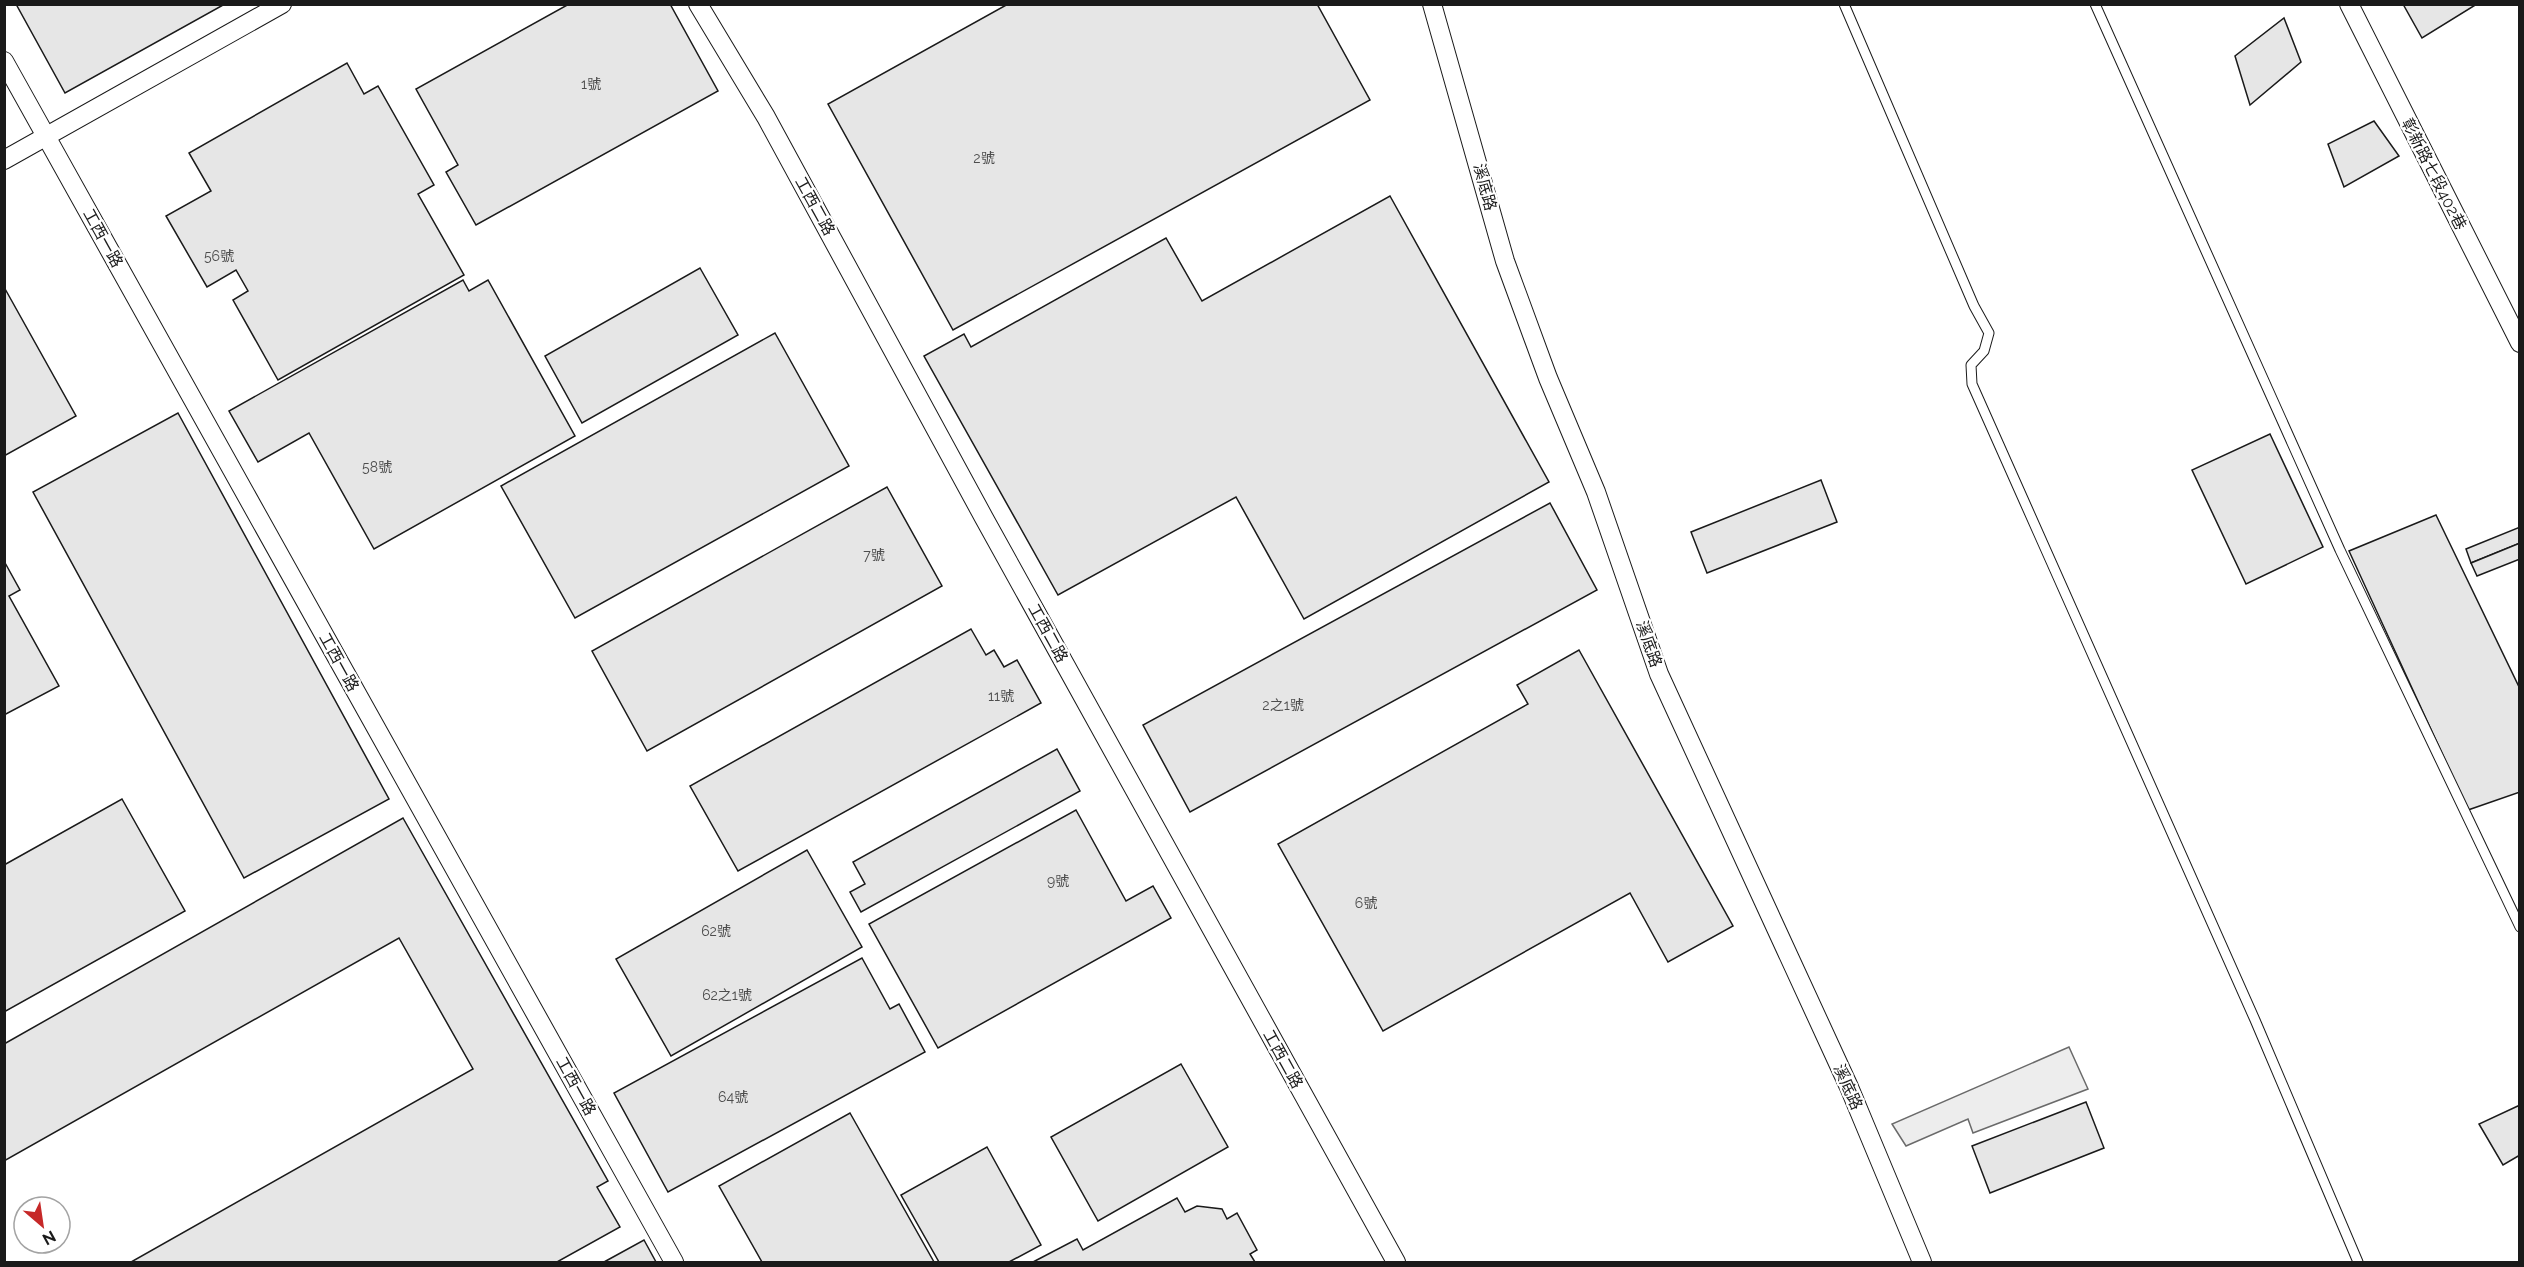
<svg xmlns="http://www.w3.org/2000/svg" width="2524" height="1267" font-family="Raleway,'Noto Sans TC',sans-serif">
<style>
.parking{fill:#ededed;stroke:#6a6a6a;stroke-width:1.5}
.building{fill:#e6e6e6;stroke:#1a1a1a;stroke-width:1.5}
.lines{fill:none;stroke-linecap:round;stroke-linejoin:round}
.service-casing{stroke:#1a1a1a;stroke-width:11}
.minor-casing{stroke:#1a1a1a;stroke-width:20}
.service{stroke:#fff;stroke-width:9}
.minor{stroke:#fff;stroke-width:18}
.labels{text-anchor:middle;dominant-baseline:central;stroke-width:4.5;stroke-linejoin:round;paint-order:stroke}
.number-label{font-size:14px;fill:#4d4d4d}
.street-label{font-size:16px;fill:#1a1a1a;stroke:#fff}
</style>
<rect width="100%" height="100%" fill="#fff"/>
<path class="parking" d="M2069,1047l19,42 -115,44 -5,-14 -62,27 -14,-22z"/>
<g class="building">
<path d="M16,4h209l-160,89z"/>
<path d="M569,4h101l48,87 -242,134 -30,-53 12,-7 -42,-76z"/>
<path d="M1008,4h309l53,96 -417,230 -125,-226z"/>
<path d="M2403,4h74l-55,34z"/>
<path d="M2284,18l17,44 -51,43 -15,-49z"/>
<path d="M347,63l17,31 14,-8 56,99 -16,9 46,81 -186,105 -45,-80 15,-9 -12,-21 -29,17 -41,-71 45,-25 -22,-38z"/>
<path d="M2374,121l25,35 -55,31 -16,-43z"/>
<path d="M1390,196l159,286 -245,137 -68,-122 -178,98 -134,-239 40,-22 7,13 195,-109 36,63z"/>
<path d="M700,268l38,67 -156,88 -37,-67z"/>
<path d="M463,280l6,11 19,-11 87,156 -201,113 -65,-116 -51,29 -29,-51z"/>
<path d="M4,287l72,129 -72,40z"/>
<path d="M775,333l74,133 -274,152 -74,-132z"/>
<path d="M178,413l211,386 -145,79 -211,-386z"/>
<path d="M2270,434l53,113 -77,37 -54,-114z"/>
<path d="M1821,480l16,42 -130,51 -16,-41z"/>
<path d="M887,487l55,99 -295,165 -55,-100z"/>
<path d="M1550,503l47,87 -407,222 -47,-87z"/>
<path d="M2436,515l84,174v103l-52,18 -119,-259z"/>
<path d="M2520,527v16l-49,20 -5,-14z"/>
<path d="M2520,543v16l-43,17 -6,-13z"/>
<path d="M4,561l16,29 -11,6 50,90 -55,29z"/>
<path d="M971,629l15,26 8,-5 10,17 13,-7 24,43 -303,168 -48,-85z"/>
<path d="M1579,650l154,276 -65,36 -38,-69 -247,138 -105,-187 250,-140 -11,-19z"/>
<path d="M1057,749l23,42 -219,121 -11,-20 15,-8 -12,-22z"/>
<path d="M122,799l63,112 -181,101v-147z"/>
<path d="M1076,810l50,91 27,-15 18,32 -233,130 -69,-124z"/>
<path d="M403,818l205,363 -11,6 23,40 -63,35h-426l342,-193 -74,-131 -395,223v-117z"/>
<path d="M807,850l55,97 -191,109 -55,-97z"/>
<path d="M862,958l28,51 9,-5 26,48 -257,140 -54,-99z"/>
<path d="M1181,1064l47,83 -130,74 -47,-84z"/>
<path d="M2086,1102l18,46 -114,45 -18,-47z"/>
<path d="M2520,1105v50l-17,10 -24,-41z"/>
<path d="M850,1113l84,149h-172l-43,-76z"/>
<path d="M987,1147l54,98 -32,17h-70l-38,-67z"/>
<path d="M1177,1198l8,14 12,-6 25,3 5,10 10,-6 20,37 -7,4 5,8h-222l44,-23 6,11z"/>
<path d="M644,1240l12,22h-52z"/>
</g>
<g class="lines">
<g class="service-casing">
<g id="service">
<path d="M1844,4l130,302 15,27 -5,18 -13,14 1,19 283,636 103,242"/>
<path d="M2095,4l245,546 180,377"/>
</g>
</g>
<g class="minor-casing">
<g id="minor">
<path d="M698,4l68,113 218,401 412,744"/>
<path d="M1432,4l73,257 43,117 48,114 63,182 190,413 73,175"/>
<path d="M2349,4l171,339"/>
<path d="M4,61l670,1201"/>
<path d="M4,160l278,-156"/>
</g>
</g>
<use href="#service" class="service"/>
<use href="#minor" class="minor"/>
</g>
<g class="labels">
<g class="number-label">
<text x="591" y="84">1號</text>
<text x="984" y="158">2號</text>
<text x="219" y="256">56號</text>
<text x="377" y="467">58號</text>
<text x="874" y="555">7號</text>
<text x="1001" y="696">11號</text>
<text x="1283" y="705">2之1號</text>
<text x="1058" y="881">9號</text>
<text x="1366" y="903">6號</text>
<text x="716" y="931">62號</text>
<text x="727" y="995">62之1號</text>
<text x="733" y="1097">64號</text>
</g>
<g class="street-label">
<text transform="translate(2434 174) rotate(63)">彰新路七段402巷</text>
<text transform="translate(1485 187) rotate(75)">溪底路</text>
<text transform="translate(815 206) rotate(61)">工西二路</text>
<text transform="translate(103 238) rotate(61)">工西一路</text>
<text transform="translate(1048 633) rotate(61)">工西二路</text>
<text transform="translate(1649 644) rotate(71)">溪底路</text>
<text transform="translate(339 662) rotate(61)">工西一路</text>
<text transform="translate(1283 1059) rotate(61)">工西二路</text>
<text transform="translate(576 1086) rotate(61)">工西一路</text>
<text transform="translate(1848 1087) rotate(66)">溪底路</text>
</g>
</g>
<rect width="2524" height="1267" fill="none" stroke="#1a1a1a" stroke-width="12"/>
<g transform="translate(42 1225) rotate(151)"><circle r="28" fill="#ffffff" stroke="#a3a3a3" stroke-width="1.5"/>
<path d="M0-4.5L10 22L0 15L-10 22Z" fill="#c62828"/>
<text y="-9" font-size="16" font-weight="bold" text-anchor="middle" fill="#1a1a1a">N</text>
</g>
</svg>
